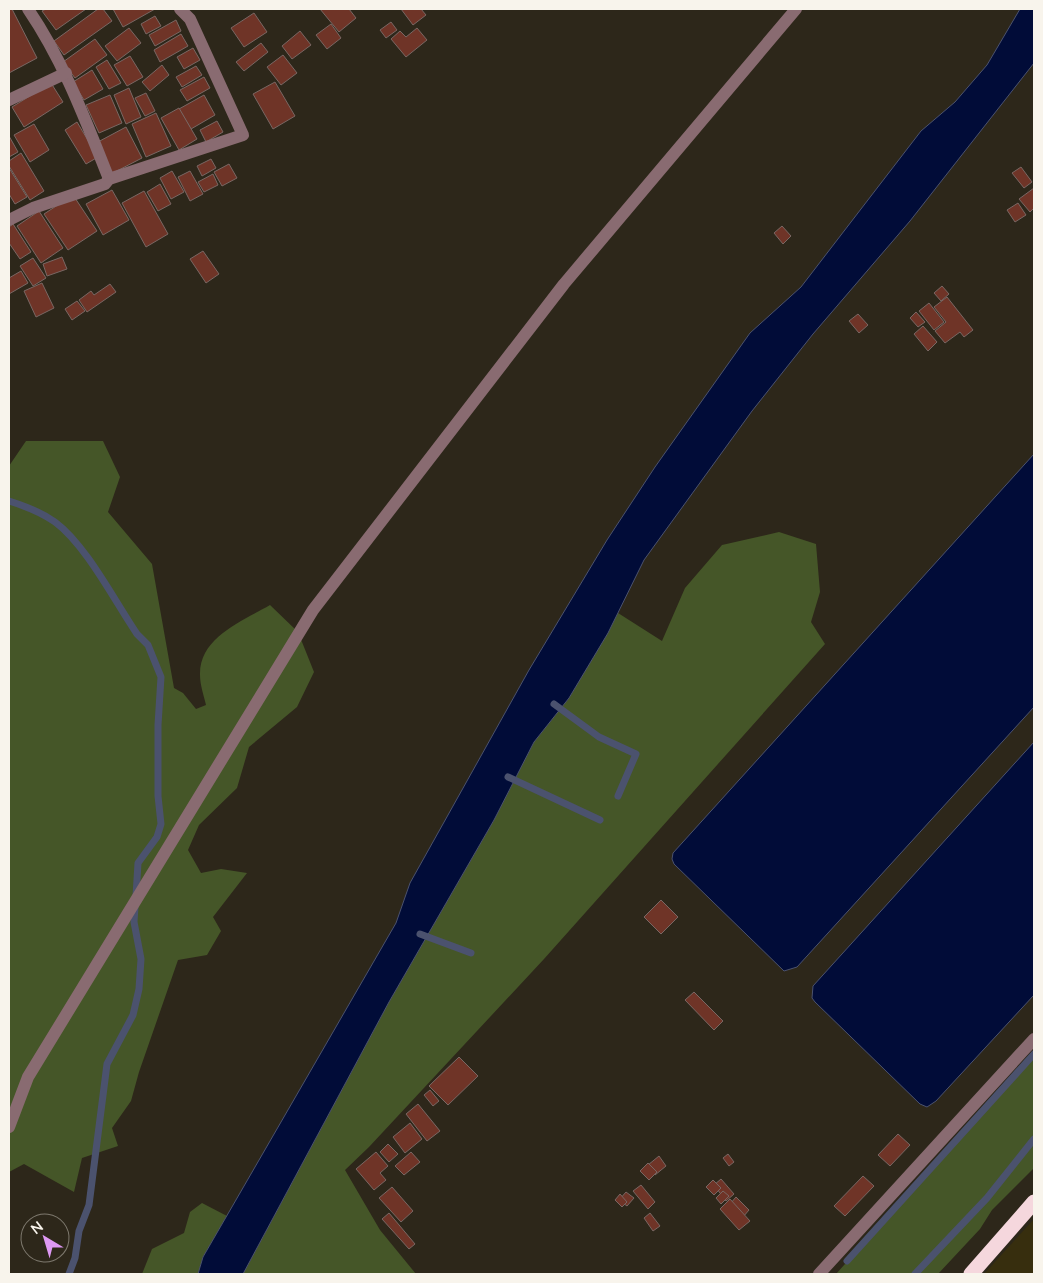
<svg xmlns="http://www.w3.org/2000/svg" width="1043" height="1283" font-family="Lato,sans-serif">
<style>
.green{fill:#455628}
.sand{fill:#372e0e}
.water{fill:#010c38;stroke:#4b526e}
.lines{fill:none;stroke-linecap:round;stroke-linejoin:round}
.stream{stroke:#4b526e;stroke-width:7}
.building{fill:#6f3427;stroke:#796763}
.minor{stroke:#896b71;stroke-width:12}
.highway{stroke:#f5d7dd;stroke-width:15}
</style>
<rect width="100%" height="100%" fill="#2d271a"/>
<g class="green">
<path d="M26,441h77l17,36 -12,35 44,52 22,124 9,5 13,16 10,-4c-2,-9 -6,-20 -6,-30 -1,-38 43,-54 70,-70l28,27 16,40 -17,35 -48,40 -12,41 -38,37 -11,25 13,23 20,-4 26,4 -34,44 8,14 -14,24 -29,5 -39,112 -8,29 -19,27 6,18 -36,12 -8,34 -50,-28 -15,8v-706z"/>
<path d="M779,532l37,12 4,48 -9,30 14,22 -281,315 -175,188 -24,23 35,60 36,44h-173l146,-272 105,-182 40,-78 35,-44 49,-85 44,28 23,-53 37,-43z"/>
<path d="M1034,1054v114l-42,42 -12,19 -42,45h-102z"/>
<path d="M202,1203l25,13 -24,41 -5,17h-56l10,-25 32,-16 6,-21z"/>
</g>
<path class="sand" d="M1034,1219v55h-50z"/>
<g class="water">
<path d="M1020,9h14v54l-124,158 -97,113 -61,77 -108,149 -36,73 -39,65 -35,44 -40,78 -105,182 -146,272h-45l5,-17 193,-334 14,-40 119,-213 78,-130 48,-73 95,-134 51,-46 120,-156 34,-29 32,-37z"/>
<path d="M1034,454v253l-237,260 -13,4 -110,-107 -2,-5 1,-6z"/>
<path d="M1034,742v253l-98,106 -9,6 -7,-3 -105,-102 -3,-4 1,-12z"/>
</g>
<g class="lines">
<g class="stream">
<path d="M9,501c16,5 32,11 46,21 31,23 59,78 82,112l11,11 13,32 -3,48v71l3,28 -4,13 -19,26 -2,33"/>
<path d="M554,704l45,33 37,17 -18,42"/>
<path d="M508,777l92,43"/>
<path d="M420,934l51,19"/>
<path d="M847,1261l187,-207"/>
<path d="M69,1274l6,-16 4,-27 10,-26 18,-141 26,-49 6,-26 2,-30 -7,-37 1,-15"/>
<path d="M915,1274l72,-76 47,-59"/>
</g>
</g>
<g class="building">
<path d="M9,9h3l25,49 -28,15z"/>
<path d="M46,9h40l-30,21 -14,-19z"/>
<path d="M98,9h5l9,12 -48,34 -10,-14z"/>
<path d="M113,9h42l-32,18z"/>
<path d="M320,9h29l7,9 -17,14z"/>
<path d="M401,9h20l5,6 -13,10z"/>
<path d="M254,13l13,19 -23,15 -13,-19z"/>
<path d="M155,16l6,10 -15,8 -5,-10z"/>
<path d="M176,20l5,11 -26,15 -6,-11z"/>
<path d="M391,22l6,8 -11,8 -6,-8z"/>
<path d="M331,24l10,14 -14,11 -11,-14z"/>
<path d="M129,28l12,15 -24,18 -12,-15z"/>
<path d="M417,28l10,12 -21,17 -15,-18 9,-8 6,6z"/>
<path d="M300,31l11,14 -19,14 -10,-13z"/>
<path d="M181,34l7,12 -28,16 -6,-12z"/>
<path d="M95,39l12,16 -32,23 -12,-16z"/>
<path d="M261,43l7,9 -24,19 -8,-9z"/>
<path d="M193,48l7,12 -16,9 -7,-12z"/>
<path d="M283,55l14,18 -16,12 -14,-18z"/>
<path d="M130,56l13,21 -16,9 -13,-21z"/>
<path d="M107,60l14,23 -12,6 -13,-22z"/>
<path d="M162,65l7,10 -19,16 -8,-9z"/>
<path d="M196,66l6,9 -20,12 -6,-10z"/>
<path d="M92,70l11,19 -19,11 -11,-18z"/>
<path d="M204,77l6,11 -23,13 -7,-11z"/>
<path d="M275,82l20,34 -22,13 -20,-35z"/>
<path d="M51,83l12,19 -39,25 -12,-20z"/>
<path d="M129,88l12,29 -15,7 -12,-29z"/>
<path d="M146,93l9,18 -10,5 -10,-18z"/>
<path d="M110,95l12,28 -23,10 -13,-28z"/>
<path d="M204,95l11,20 -24,14 -12,-20z"/>
<path d="M179,108l18,31 -18,11 -18,-32z"/>
<path d="M156,113l15,33 -25,11 -14,-33z"/>
<path d="M217,121l6,11 -17,10 -6,-12z"/>
<path d="M77,122l21,35 -12,7 -21,-34z"/>
<path d="M34,124l15,26 -19,12 -16,-27z"/>
<path d="M126,127l16,31 -31,16 -15,-31z"/>
<path d="M9,136l9,16 -9,5z"/>
<path d="M21,153l23,38 -14,9 -21,-34v-5z"/>
<path d="M211,159l5,9 -14,8 -5,-10z"/>
<path d="M229,164l8,14 -15,8 -8,-14z"/>
<path d="M1021,167l11,15 -8,6 -12,-15z"/>
<path d="M9,168l18,29 -12,7 -6,-10z"/>
<path d="M172,171l12,21 -13,7 -11,-21z"/>
<path d="M190,171l13,23 -13,7 -12,-24z"/>
<path d="M213,174l5,11 -14,7 -6,-10z"/>
<path d="M160,184l11,20 -13,7 -11,-19z"/>
<path d="M1034,188v20l-4,4 -11,-13z"/>
<path d="M112,190l17,30 -26,15 -17,-31z"/>
<path d="M144,191l24,43 -22,13 -24,-44z"/>
<path d="M73,195l24,36 -29,19 -24,-36z"/>
<path d="M1018,203l8,12 -11,7 -8,-12z"/>
<path d="M39,211l24,37 -22,15 -24,-37z"/>
<path d="M13,224l18,28 -11,7 -11,-16v-16z"/>
<path d="M782,226l9,10 -8,8 -9,-11z"/>
<path d="M203,251l16,23 -13,9 -16,-24z"/>
<path d="M62,257l5,12 -20,7 -4,-12z"/>
<path d="M33,258l13,20 -13,8 -13,-20z"/>
<path d="M21,271l7,12 -19,11v-16z"/>
<path d="M42,283l12,25 -18,9 -12,-26z"/>
<path d="M110,284l6,8 -29,20 -8,-12 12,-9 3,4z"/>
<path d="M942,286l7,8 -8,7 -7,-8z"/>
<path d="M947,297l26,33 -9,7 -4,-5 -15,11 -10,-12 11,-9 -12,-15z"/>
<path d="M77,301l8,10 -13,9 -7,-11z"/>
<path d="M929,303l15,19 -10,8 -15,-19z"/>
<path d="M916,312l9,10 -7,5 -8,-9z"/>
<path d="M858,314l10,11 -9,8 -10,-12z"/>
<path d="M923,326l14,16 -9,9 -14,-17z"/>
<path d="M661,900l17,17 -17,17 -17,-17z"/>
<path d="M694,992l29,29 -9,9 -29,-30z"/>
<path d="M459,1057l19,19 -30,29 -19,-19z"/>
<path d="M430,1090l9,11 -6,5 -9,-11z"/>
<path d="M418,1104l22,27 -13,10 -21,-27z"/>
<path d="M410,1123l12,16 -17,14 -12,-16z"/>
<path d="M898,1134l12,11 -20,21 -12,-11z"/>
<path d="M388,1144l10,10 -9,8 -9,-10z"/>
<path d="M376,1152l12,14 -8,7 6,7 -12,10 -18,-21z"/>
<path d="M411,1152l9,10 -16,13 -9,-9z"/>
<path d="M728,1154l6,8 -5,4 -6,-8z"/>
<path d="M659,1156l7,10 -11,9 -7,-10z"/>
<path d="M648,1163l9,9 -8,8 -9,-9z"/>
<path d="M863,1176l11,10 -29,30 -11,-10z"/>
<path d="M721,1179l13,15 -8,7 -12,-16z"/>
<path d="M713,1180l8,8 -7,7 -8,-8z"/>
<path d="M641,1185l14,17 -7,7 -15,-18z"/>
<path d="M392,1187l21,24 -12,11 -22,-24z"/>
<path d="M723,1191l6,5 -8,8 -5,-6z"/>
<path d="M626,1192l8,6 -7,8 -8,-6z"/>
<path d="M620,1194l7,8 -5,5 -7,-7z"/>
<path d="M736,1197l13,13 -6,7 -13,-13z"/>
<path d="M730,1199l20,22 -11,9 -19,-21z"/>
<path d="M389,1213l26,31 -6,5 -27,-30z"/>
<path d="M650,1213l10,13 -7,5 -9,-13z"/>
</g>
<g class="lines">
<g class="minor">
<path d="M28,9c36,53 57,110 81,170"/>
<path d="M9,100l57,-27"/>
<path d="M9,220l24,-12 72,-24 4,-5 134,-44 -53,-116 -10,-10"/>
<path d="M9,1127l19,-50 285,-467 251,-326 232,-275"/>
<path d="M819,1274l215,-235"/>
</g>
<path class="highway" d="M971,1274l63,-72"/>
</g>
<rect width="1043" height="1283" fill="none" stroke="#f8f4ec" stroke-width="20"/>
<g transform="translate(45 1238) rotate(322)"><circle r="24" fill="#2d271a" stroke="#7e796e"/>
<path d="M0-4L9 19L0 12L-9 19Z" fill="#de98f3"/>
<text y="-8" font-size="14" font-weight="bold" text-anchor="middle" fill="#f8f4ec">N</text>
</g>
</svg>
